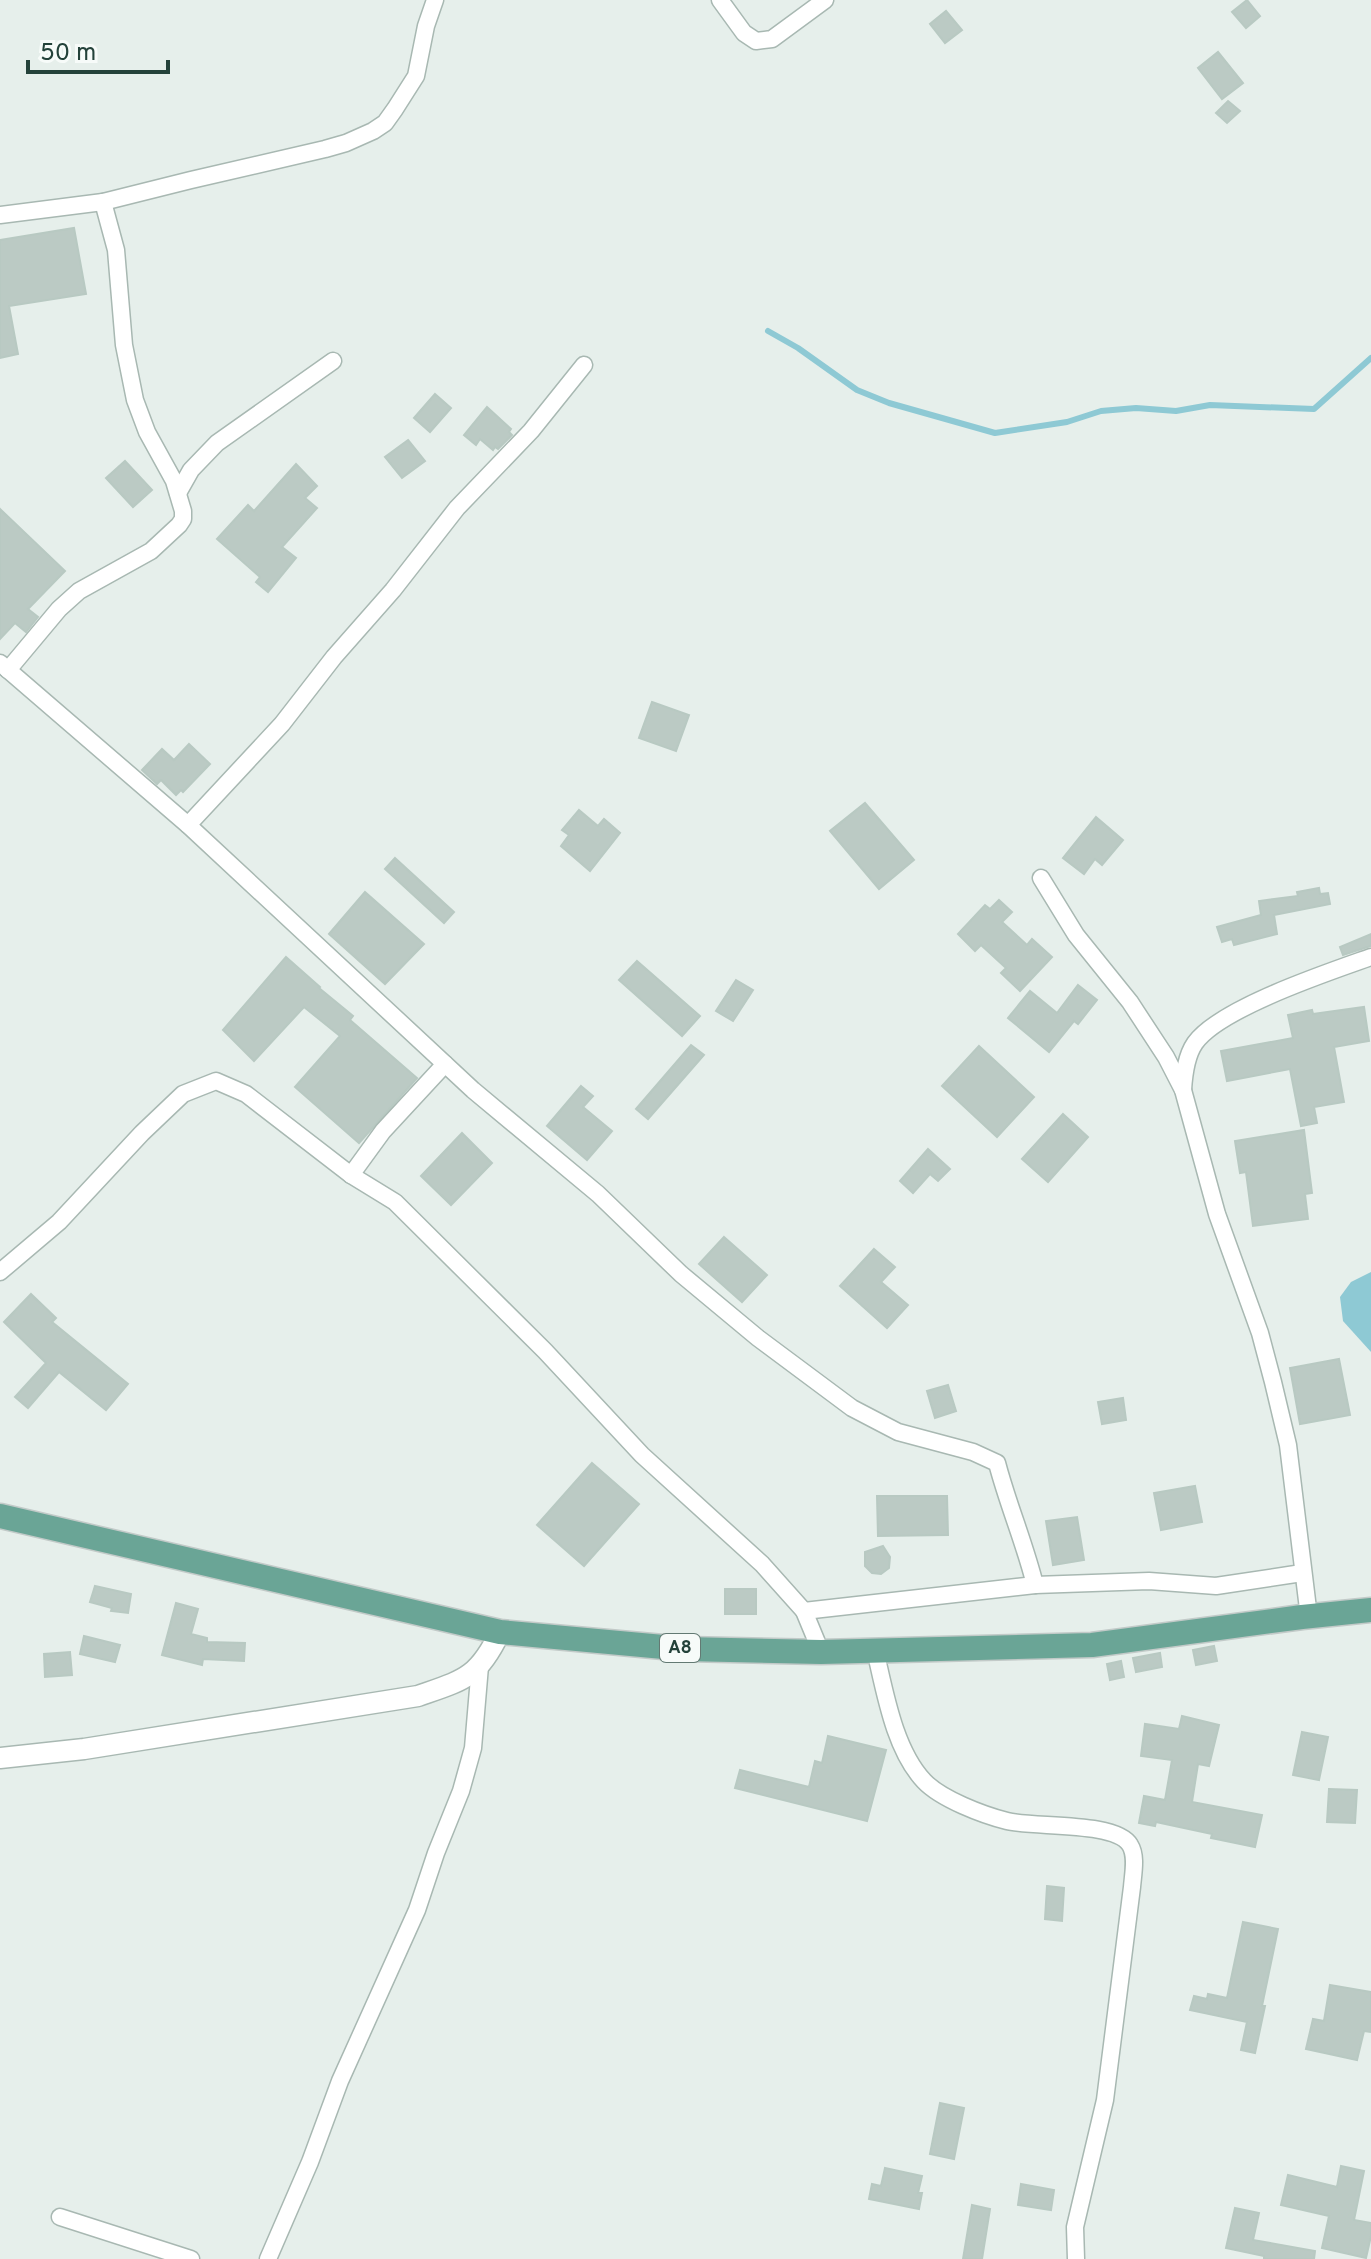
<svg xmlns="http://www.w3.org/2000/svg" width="1371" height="2259" font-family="Overpass,sans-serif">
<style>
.water{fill:#8ec9d4}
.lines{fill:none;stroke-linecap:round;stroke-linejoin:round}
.stream{stroke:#8ec9d4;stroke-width:6}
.building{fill:#bbcac4;stroke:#b8c9c2;stroke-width:2}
.minor-casing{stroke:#a8b8b2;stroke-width:19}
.tertiary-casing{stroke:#a8b8b2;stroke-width:23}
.primary-casing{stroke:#c2cac8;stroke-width:27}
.minor{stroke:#fff;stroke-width:16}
.tertiary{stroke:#fff;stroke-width:20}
.primary{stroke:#6aa596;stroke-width:24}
.labels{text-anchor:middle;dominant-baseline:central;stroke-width:7;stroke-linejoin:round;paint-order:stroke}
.shield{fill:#f7fbf9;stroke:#637a73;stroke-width:2}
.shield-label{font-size:18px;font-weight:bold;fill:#24423a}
</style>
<rect width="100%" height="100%" fill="#e6efeb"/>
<path class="water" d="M1371,1272v80l-28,-31 -3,-24 11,-15z"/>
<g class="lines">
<path class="stream" d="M768,331l30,17 59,42 32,13 106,30 72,-11 34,-11 35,-3 40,3 34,-6 104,4 57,-51"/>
</g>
<g class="building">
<path d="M1247,0l13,16 -14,12 -14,-16z"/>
<path d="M946,11l16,19 -17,13 -15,-19z"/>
<path d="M1218,52l25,31 -21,16 -24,-31z"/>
<path d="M1228,101l12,10 -13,12 -11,-10z"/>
<path d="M74,228l12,66 -77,12 9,48 -18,4v-118z"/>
<path d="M435,394l16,14 -21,24 -16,-14z"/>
<path d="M487,407l24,22 -2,3 3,3 -14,14 -3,-2 -2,3 -13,-11 -4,6 -12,-10z"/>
<path d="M408,440l17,21 -23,17 -17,-21z"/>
<path d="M125,461l27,29 -19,17 -27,-29z"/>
<path d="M296,464l21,22 -12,12 12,10 -35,39 14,11 -28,34 -12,-10 4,-5 -43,-38 31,-34 6,6z"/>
<path d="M0,509l65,62 -37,38 10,8 -12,15 -11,-9 -15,16z"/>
<path d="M652,702l37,13 -13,36 -37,-13z"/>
<path d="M189,744l21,20 -27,28 -2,-2 -5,5 -15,-15 -4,4 -15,-14 20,-21 12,11z"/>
<path d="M865,803l49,57 -35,29 -49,-58z"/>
<path d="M579,810l19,16 6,-7 16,14 -30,38 -29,-25 8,-11 -7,-5z"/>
<path d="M1096,817l27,23 -21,25 -7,-6 -11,15 -21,-16z"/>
<path d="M395,858l59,54 -10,11 -59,-54z"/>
<path d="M1319,888l1,6 8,-1 2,11 -56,11 3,19 -43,11 -2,-6 -10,3 -5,-15 44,-12 -2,-14 39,-5 -1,-4z"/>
<path d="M365,892l59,52 -39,40 -56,-50z"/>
<path d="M999,900l13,12 -10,10 25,23 5,-6 20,18 -32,34 -19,-18 5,-5 -25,-23 -6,6 -17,-17 27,-29 5,4z"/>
<path d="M1371,934v12l-28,9 -3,-8z"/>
<path d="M286,957l34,30 -1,1 34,28 -3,4 67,58 -58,65 -64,-56 45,-51 -36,-29 -50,54 -31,-31z"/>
<path d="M637,961l63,55 -18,20 -63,-56z"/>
<path d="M736,980l17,10 -20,31 -17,-10z"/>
<path d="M1078,985l19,15 -19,24 -4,-3 -25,31 -41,-34 22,-27 27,22z"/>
<path d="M1364,1007l5,34 -35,6 10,55 -30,5 3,16 -16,3 -11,-57 -63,12 -6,-30 72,-13 -5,-23 24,-5 1,4z"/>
<path d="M691,1045l13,10 -56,64 -12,-10z"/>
<path d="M979,1046l55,51 -37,40 -55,-51z"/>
<path d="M581,1086l12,10 -10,11 29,24 -25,29 -40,-34z"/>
<path d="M1063,1114l25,23 -40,45 -26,-23z"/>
<path d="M1304,1130l8,63 -7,1 3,25 -55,7 -7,-54 -6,1 -5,-32z"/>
<path d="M462,1133l30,30 -41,42 -30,-29z"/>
<path d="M928,1149l22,20 -12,12 -8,-7 -17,19 -13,-12z"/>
<path d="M724,1237l43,38 -25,27 -43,-38z"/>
<path d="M874,1249l21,18 -14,15 27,23 -21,23 -47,-42z"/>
<path d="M31,1294l25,24 -4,4 76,62 -22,26 -47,-38 -31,36 -13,-11 31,-34 -42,-41z"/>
<path d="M1339,1359l11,56 -50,9 -10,-56z"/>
<path d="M948,1385l8,26 -21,7 -8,-27z"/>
<path d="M1123,1398l3,22 -24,4 -4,-22z"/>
<path d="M592,1463l47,41 -55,62 -47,-41z"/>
<path d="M1195,1486l7,36 -41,8 -7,-37z"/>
<path d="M877,1496h70l1,39 -70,1z"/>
<path d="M1077,1517l7,43 -31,5 -7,-44z"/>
<path d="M883,1546l7,11 -1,11 -8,6 -9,-1 -7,-7v-14z"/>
<path d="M95,1586l36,8 -3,19 -17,-2 1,-3 -22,-6z"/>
<rect x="725" y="1589" width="31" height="25"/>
<path d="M176,1603l22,6 -7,25 16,4v4l38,1 -1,18 -41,-2 -1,6 -40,-10z"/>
<path d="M84,1636l36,9 -5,17 -35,-8z"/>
<path d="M1214,1646l3,15 -21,4 -3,-15z"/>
<path d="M70,1652l2,23 -27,2 -1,-23z"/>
<path d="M1160,1653l2,14 -26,5 -3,-14z"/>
<path d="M1121,1661l3,16 -14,3 -3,-16z"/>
<path d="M1182,1716l37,9 -10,41 -11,-2 -6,38 70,13 -7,32 -44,-9 1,-4 -56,-12 -1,4 -16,-3 5,-27 21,4 7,-40 -31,-4 4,-32 34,5z"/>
<path d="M1302,1732l26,5 -9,43 -26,-5z"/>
<path d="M828,1736l58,14 -19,71 -132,-33 5,-18 69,17 6,-26 7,2z"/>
<path d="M1329,1789l28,1 -2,33 -28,-1z"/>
<path d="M1047,1886l17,2 -2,33 -17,-2z"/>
<path d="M1243,1922l35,7 -16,77h3l-10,47 -14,-3 6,-28 -57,-12 4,-14 13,3 1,-5 19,4z"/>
<path d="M1330,1985l41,7v40l-7,-1 -7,29 -51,-11 7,-30 11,2z"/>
<path d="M940,2103l24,5 -10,51 -24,-5z"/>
<path d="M1341,2166l23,5 -10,49 17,3v13l-5,22 -44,-10 7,-32 -48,-11 7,-30 49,12z"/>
<path d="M885,2168l37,8 -4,17h4l-3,16 -50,-10 3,-15 9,2z"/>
<path d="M1021,2184l33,6 -3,20 -33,-5z"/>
<path d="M972,2205l18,4 -8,50h-19z"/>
<path d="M1235,2208l24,5 -6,27 62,11 -1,8h-50v-3l-38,-8z"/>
</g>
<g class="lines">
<g class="minor-casing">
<g id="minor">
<path d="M720,0l24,33 12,8 16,-2 53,-39"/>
<path d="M0,215l103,-13 88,-22 134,-31 21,-6 27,-12 12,-8 10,-14 21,-33 10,-50 9,-26"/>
<path d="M178,493l13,-23 26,-27 116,-82"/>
<path d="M0,663l188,162 285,265 125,104 83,80 77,64 94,70 46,24 75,20 24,11c11,42 28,81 38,122"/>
<path d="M8,670l51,-61 20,-18 72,-40 28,-26 4,-6v-8l-9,-30 -27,-49 -12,-32 -11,-55 -8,-95 -13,-48"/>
<path d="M188,825l94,-101 52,-67 59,-67 64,-82 74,-77 53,-66"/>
<path d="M1041,878l35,57 54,67 36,55 17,33 34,124 43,119 13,49 15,63 21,172"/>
<path d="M1183,1090c1,-16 3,-34 12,-47 25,-35 134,-71 176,-86"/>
<path d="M351,1175l32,-44 62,-67"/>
<path d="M0,1272l59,-50 83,-89 41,-39 33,-13 30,13 105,81 44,27 150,149 97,104 120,109 42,47 17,41"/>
<path d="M804,1611l231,-26 114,-4 67,5 86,-13"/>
<path d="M875,1650c10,42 19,99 49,131 17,18 59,34 83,40 27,7 109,0 123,24 7,11 3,29 2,42l-27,213 -30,127 1,32"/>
<path d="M60,2217l131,42"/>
<path d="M268,2259l42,-97 30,-81 77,-171 19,-57 25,-62 12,-43 7,-82"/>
</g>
</g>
<g class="tertiary-casing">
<path id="tertiary" d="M0,1758l84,-9 334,-53c46,-16 60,-18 82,-64"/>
</g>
<g class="primary-casing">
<path id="primary" d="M0,1516l500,116 185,17 136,3 271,-7 210,-28 69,-7"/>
</g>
<use href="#minor" class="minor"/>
<use href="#tertiary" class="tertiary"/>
<use href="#primary" class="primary"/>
</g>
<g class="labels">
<rect class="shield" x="660" y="1634" width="40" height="28" rx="6"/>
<g class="shield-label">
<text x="680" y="1648">A8</text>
</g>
</g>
<path d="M28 60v12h140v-12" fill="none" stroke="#24423a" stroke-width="4"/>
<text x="40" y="60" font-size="24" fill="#24423a" stroke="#f7fbf9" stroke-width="6" paint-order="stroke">50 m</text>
</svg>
